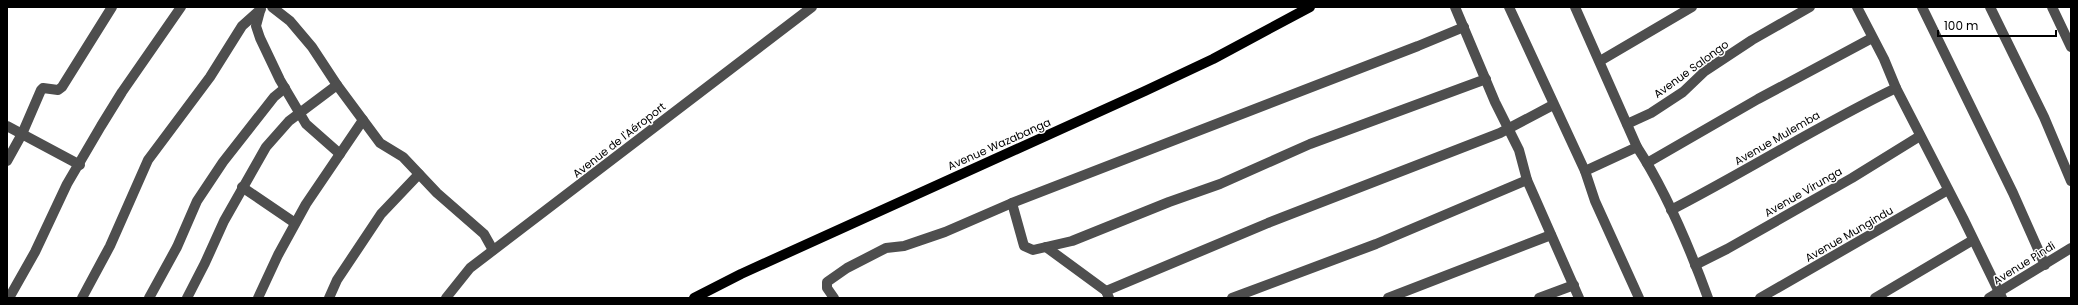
<svg xmlns="http://www.w3.org/2000/svg" width="2078" height="305" font-family="Poppins,sans-serif">
<style>
.lines{fill:none;stroke-linecap:round;stroke-linejoin:round}
.minor{stroke:#4e4e4e;stroke-width:10}
.major{stroke:#000;stroke-width:10}
.labels{text-anchor:middle;dominant-baseline:central;stroke-width:3;stroke-linejoin:round;paint-order:stroke}
.street-label{font-size:11px;fill:#000;stroke:#fff}
</style>
<rect width="100%" height="100%" fill="#fff"/>
<g class="lines">
<g class="minor">
<path d="M272,7l18,14 22,26 25,38 43,58 23,14 34,36 47,41 9,16"/>
<path d="M1455,7l40,95 24,48 8,30 52,118"/>
<path d="M1509,7l76,164 10,30 44,97"/>
<path d="M1575,7l62,140c30,46 52,99 71,151"/>
<path d="M1857,7l27,52 12,29 67,130 39,80"/>
<path d="M1922,7l91,186 32,72"/>
<path d="M1990,7l54,110 27,64"/>
<path d="M2052,7l19,40"/>
<path d="M260,11l-4,15 4,12 20,42 26,44 34,30"/>
<path d="M1600,61l92,-54"/>
<path d="M1627,124l24,-11 32,-21 22,-21 47,-31 58,-33"/>
<path d="M7,126l73,39"/>
<path d="M7,161l15,-27 19,-44 2,-2 15,2 4,-3 50,-80"/>
<path d="M1647,163l111,-64 114,-61"/>
<path d="M1585,171l52,-24"/>
<path d="M242,187l53,36"/>
<path d="M1012,203l12,43 9,4 39,-9 97,-39 51,-18 90,-40 176,-65"/>
<path d="M1671,210c76,-39 148,-85 225,-122"/>
<path d="M1046,247l60,44 3,7"/>
<path d="M1695,265l32,-16 125,-71 68,-42"/>
<path d="M1106,291l162,-68 232,-90 53,-28"/>
<path d="M9,298l26,-46 32,-68 34,-58 21,-34 59,-85"/>
<path d="M82,298l28,-52 38,-86 62,-83 32,-51 19,-17"/>
<path d="M149,298l28,-51 20,-46 26,-39 51,-65 11,-9"/>
<path d="M187,298l18,-35 19,-42 42,-74 23,-26 48,-36"/>
<path d="M258,298l20,-43 28,-51 57,-84"/>
<path d="M329,298l8,-18 44,-66 38,-40"/>
<path d="M446,298l24,-30 342,-261"/>
<path d="M834,298l-7,-10v-6l20,-14 39,-20 18,-2 41,-14 67,-29 406,-157 46,-19"/>
<path d="M1232,298l144,-54 151,-64"/>
<path d="M1388,298l163,-63"/>
<path d="M1539,298l35,-13"/>
<path d="M1760,298l188,-108"/>
<path d="M1875,298l98,-58"/>
<path d="M1989,298l82,-50"/>
</g>
<path class="major" d="M694,298l47,-24 404,-183 68,-32 97,-52"/>
</g>
<g class="labels">
<g class="street-label">
<text transform="translate(1691 69) rotate(-36)">Avenue Salongo</text>
<text transform="translate(1777 138) rotate(-30)">Avenue Mulemba</text>
<text transform="translate(619 140) rotate(-38)">Avenue de l'Aéroport</text>
<text transform="translate(999 144) rotate(-24)">Avenue Wazabanga</text>
<text transform="translate(1803 192) rotate(-30)">Avenue Virunga</text>
<text transform="translate(1849 234) rotate(-30)">Avenue Mungindu</text>
<text transform="translate(2024 263) rotate(-32)">Avenue Pindi</text>
</g>
</g>
<rect width="2078" height="305" fill="none" stroke="#000000" stroke-width="16"/>
<path d="M1938 30v6h118v-6" fill="none" stroke="#000000" stroke-width="2"/>
<text x="1944" y="30" font-size="12" fill="#000000" stroke="#ffffff" stroke-width="3" paint-order="stroke">100 m</text>
</svg>
